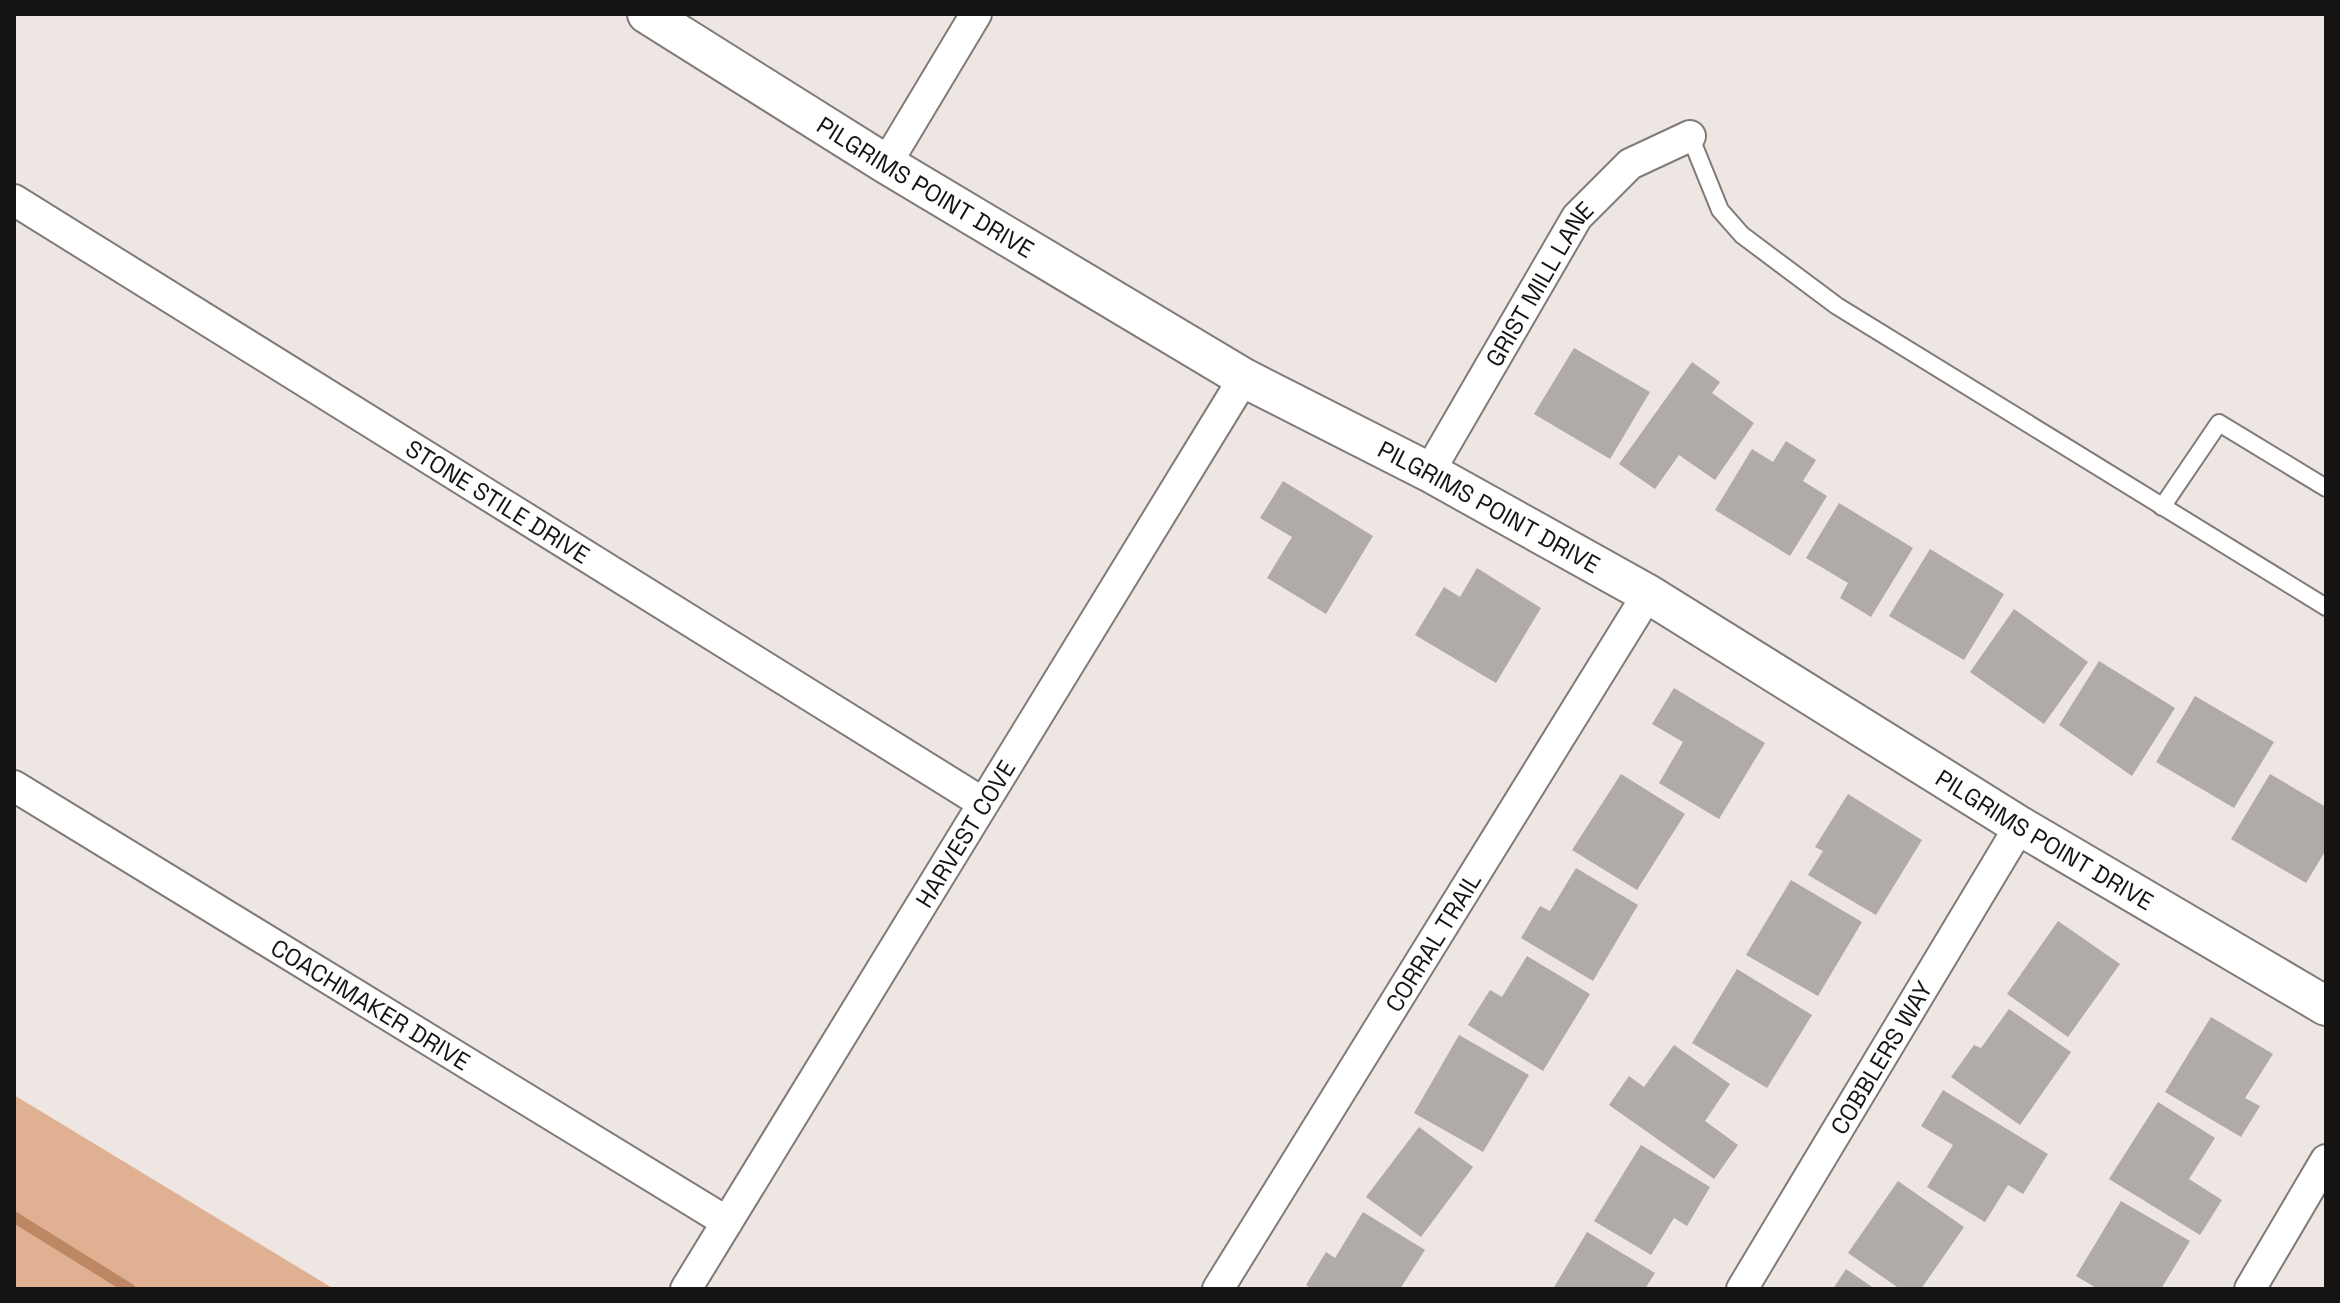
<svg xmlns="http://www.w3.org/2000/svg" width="2340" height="1303" font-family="'Space Grotesk',sans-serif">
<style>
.green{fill:#dfb091}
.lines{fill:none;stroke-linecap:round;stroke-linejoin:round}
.stream{stroke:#bd8763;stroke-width:11}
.building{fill:#b0aba7}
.service-casing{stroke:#817b78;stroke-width:20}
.minor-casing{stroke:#817b78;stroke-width:34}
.tertiary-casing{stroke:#817b78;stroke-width:42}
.service{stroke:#fff;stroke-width:16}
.minor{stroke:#fff;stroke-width:30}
.tertiary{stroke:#fff;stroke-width:38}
.labels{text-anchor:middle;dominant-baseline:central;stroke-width:7;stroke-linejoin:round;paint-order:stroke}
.street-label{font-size:24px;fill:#161413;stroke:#ede6e3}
</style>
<rect width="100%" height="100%" fill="#ede6e3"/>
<path class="green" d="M14,1095l320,194h-320z"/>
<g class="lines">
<path class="stream" d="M14,1217l116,72"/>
</g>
<g class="building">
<path d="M1574,348l76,44 -40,67 -76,-45z"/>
<path d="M1692,362l28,20 -8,11 42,30 -39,57 -36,-25 -24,34 -36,-25z"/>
<path d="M1786,441l30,19 -13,21 24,15 -37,60 -75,-46 37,-61 21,13z"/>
<path d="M1283,481l90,55 -47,78 -59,-36 25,-41 -32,-19z"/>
<path d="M1839,503l74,45 -42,69 -31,-19 8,-15 -42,-25z"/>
<path d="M1930,549l74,45 -40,66 -75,-44z"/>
<path d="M1477,568l64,40 -45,75 -81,-48 29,-48 16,10z"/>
<path d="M2014,609l74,53 -44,62 -74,-52z"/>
<path d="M2099,661l76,47 -43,68 -73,-51z"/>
<path d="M1674,688l91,55 -46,76 -60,-36 24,-41 -31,-18z"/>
<path d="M2195,696l79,46 -40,66 -78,-46z"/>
<path d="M1621,774l64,40 -48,76 -65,-40z"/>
<path d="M2270,774l56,33v43l-20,33 -75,-44z"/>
<path d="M1848,794l74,46 -46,75 -68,-40 15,-24 -8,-4z"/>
<path d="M1576,868l62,37 -45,76 -72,-43 19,-32 10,5z"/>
<path d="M1791,880l71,42 -44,74 -72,-41z"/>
<path d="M2058,921l62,43 -52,73 -61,-43z"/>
<path d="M1527,956l63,38 -47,77 -75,-46 22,-35 12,7z"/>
<path d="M1737,969l75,46 -45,73 -75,-45z"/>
<path d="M2009,1009l62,43 -51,73 -69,-48 23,-32 7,3z"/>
<path d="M2211,1017l62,37 -28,44 15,8 -19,31 -76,-45z"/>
<path d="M1459,1035l70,40 -46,77 -69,-39z"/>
<path d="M1674,1045l56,39 -25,37 33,24 -24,34 -105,-74 20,-29 15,11z"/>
<path d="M1943,1090l105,64 -25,40 -15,-9 -23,37 -58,-35 26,-42 -32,-19z"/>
<path d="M2158,1102l57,36 -26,41 33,21 -22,35 -91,-56z"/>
<path d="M1419,1127l54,40 -52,70 -55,-40z"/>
<path d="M1641,1145l69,42 -23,39 -13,-8 -23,37 -57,-34z"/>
<path d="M1898,1181l66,46 -43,62h-21l-52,-36z"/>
<path d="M2121,1201l69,40 -29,48h-63l-22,-13z"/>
<path d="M1363,1212l62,38 -25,39h-88l-6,-4 20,-33 9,6z"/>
<path d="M1587,1232l68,41 -10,16h-92z"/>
<path d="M1846,1269l29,20h-42z"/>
</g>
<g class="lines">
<g class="service-casing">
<g id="service">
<path d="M1690,136l30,74 22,25 95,71 489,301"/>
<path d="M2162,507l57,-84 107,65"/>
</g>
</g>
<g class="minor-casing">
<g id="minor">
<path d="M886,164l90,-150"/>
<path id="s1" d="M14,200l969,603"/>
<path id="s2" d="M1429,472l148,-255 53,-53 60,-28"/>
<path id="s3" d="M14,786l713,436"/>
<path id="s4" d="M686,1289l558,-911"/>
<path id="s5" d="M1218,1289l430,-695"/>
<path id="s6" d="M1742,1289l278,-463"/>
<path d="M2250,1289l76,-129"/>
</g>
</g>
<g class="tertiary-casing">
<g id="tertiary">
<path id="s7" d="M647,14l239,150 358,214 185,94 219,122 372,232 306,180"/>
</g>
</g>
<use href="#service" class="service"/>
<use href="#minor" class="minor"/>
<use href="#tertiary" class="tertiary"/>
</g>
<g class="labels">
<g class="street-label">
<text stroke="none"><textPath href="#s7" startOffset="328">PILGRIMS POINT DRIVE</textPath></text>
<text stroke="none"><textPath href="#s2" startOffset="218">GRIST MILL LANE</textPath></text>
<text stroke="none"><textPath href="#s1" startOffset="570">STONE STILE DRIVE</textPath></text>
<text stroke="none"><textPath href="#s7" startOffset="976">PILGRIMS POINT DRIVE</textPath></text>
<text stroke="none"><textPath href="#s4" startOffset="534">HARVEST COVE</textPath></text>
<text stroke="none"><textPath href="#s7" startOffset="1624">PILGRIMS POINT DRIVE</textPath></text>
<text stroke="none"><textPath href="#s5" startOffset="408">CORRAL TRAIL</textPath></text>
<text stroke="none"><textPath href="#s3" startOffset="418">COACHMAKER DRIVE</textPath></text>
<text stroke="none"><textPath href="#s6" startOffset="270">COBBLERS WAY</textPath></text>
</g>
</g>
<rect width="2340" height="1303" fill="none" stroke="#161413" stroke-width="32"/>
</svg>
